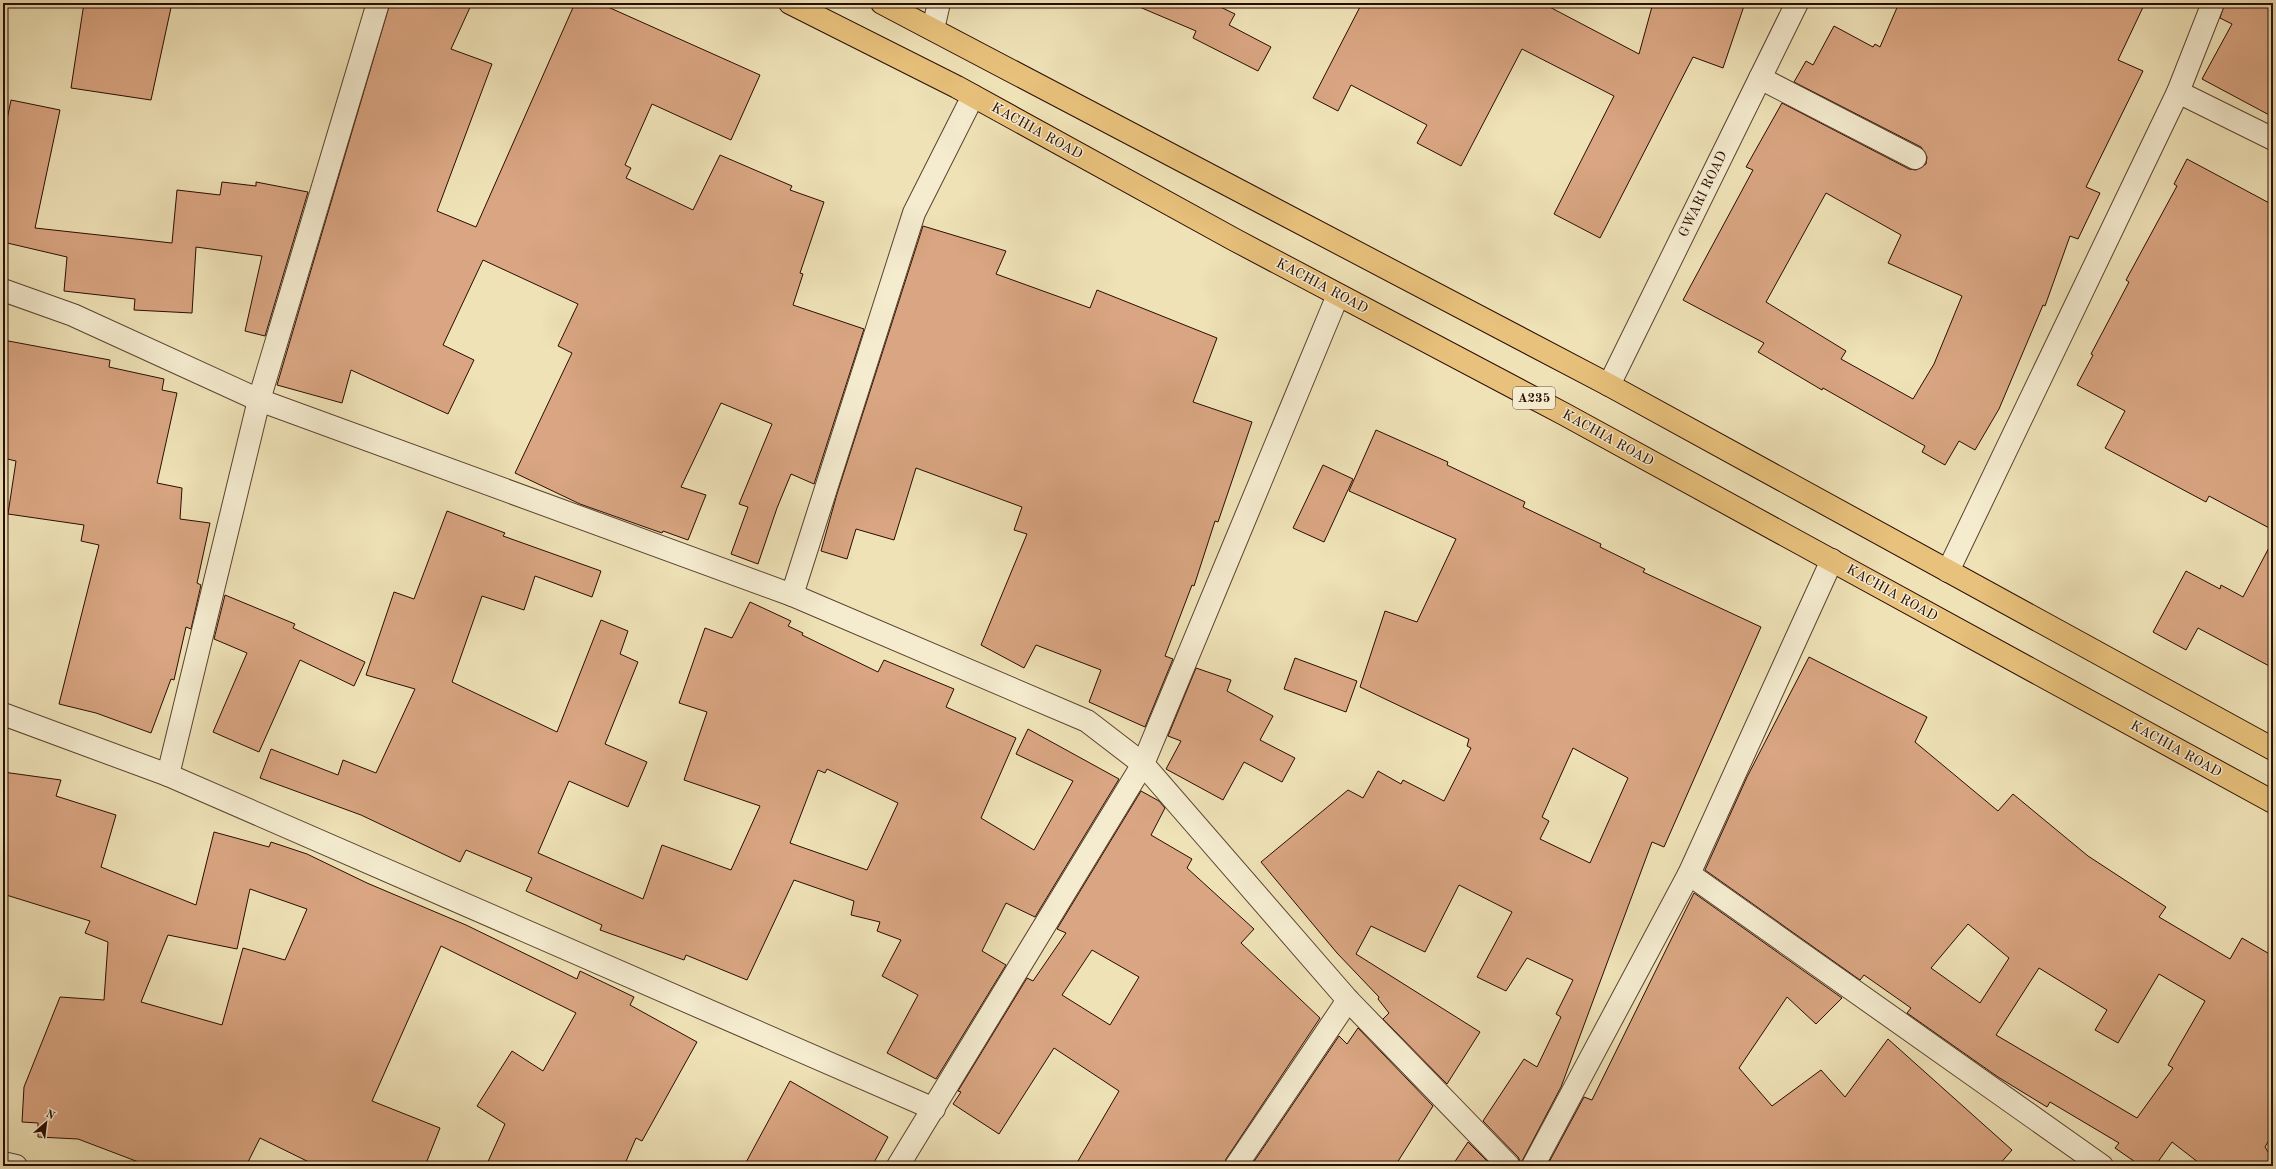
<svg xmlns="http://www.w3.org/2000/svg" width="2276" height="1169" font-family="'Old Standard TT',serif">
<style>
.building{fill:#d9a582;stroke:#2a0c00;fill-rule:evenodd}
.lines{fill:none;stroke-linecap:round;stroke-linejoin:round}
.minor-casing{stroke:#5b422e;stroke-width:24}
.tertiary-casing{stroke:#5b422e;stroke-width:24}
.trunk-casing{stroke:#2a0c00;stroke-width:24}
.minor{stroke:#f5ecd0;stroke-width:22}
.tertiary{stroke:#f5ecd0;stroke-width:22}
.trunk{stroke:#e8c17c;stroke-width:22}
.labels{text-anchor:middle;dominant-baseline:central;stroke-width:3;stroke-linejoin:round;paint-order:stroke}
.shield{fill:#f5ecd0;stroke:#674f3e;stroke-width:1}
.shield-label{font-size:13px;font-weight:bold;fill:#2a0c00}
.street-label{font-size:14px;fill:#2a0c00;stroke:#f5ecd0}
</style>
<rect width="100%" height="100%" fill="#efe2b7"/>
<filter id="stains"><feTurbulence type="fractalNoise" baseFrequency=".005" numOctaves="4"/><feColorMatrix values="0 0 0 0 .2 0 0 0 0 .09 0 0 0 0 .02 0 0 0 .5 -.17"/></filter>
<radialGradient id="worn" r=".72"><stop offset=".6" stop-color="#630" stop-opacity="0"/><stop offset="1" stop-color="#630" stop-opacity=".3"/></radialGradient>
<g class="building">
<path d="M84,3h88l-21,97 -80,-12z"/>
<path d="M390,3h82l-21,46 41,15 -55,147 39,16 99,-224h24l161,72 -29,65 -79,-36 -27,61 6,3 -5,10 67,32 27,-55 72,31 -2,4 34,12 -24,71 3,1 -10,31 71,24 -50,155 -23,-10 -14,34 -19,56 -27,-10 17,-47 -9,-3 33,-80 -51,-21 -40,84 25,8 -18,45 -25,-9 -1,2 -82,-29 -65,-31 57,-120 -14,-7 20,-42 -95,-44 -40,85 31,15 -26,54 -97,-44 -9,33 -65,-18z"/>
<path d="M1130,3h82l23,11 -6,11 42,22 -13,24 -65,-33 3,-7z"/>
<path d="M1362,3h180l97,51 14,-51h92l-22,65 -30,-11 -93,181 -46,-24 60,-118 -92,-47 -61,117 -44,-23 10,-18 -76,-40 -13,26 -25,-13z"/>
<path d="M1899,3h246l-27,57 25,11 -57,116 14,6 -22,46 -8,-3 -25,70 -2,-1 -44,104 -24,41 -16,-9 -14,24 -23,-13 3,-6 -102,-58 -1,2 -64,-38 6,-9 -81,-43 70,-130 -7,-3 36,-64 127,66 7,1 10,-6 1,-7 -6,-10 -127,-65 12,-21 7,4 21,-39 39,21 2,-3 5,3zM1826,193l75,42 -13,28 74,33 -28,68 -21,35 -72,-40 5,-8 -80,-49z"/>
<path d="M2225,3h48v114l-71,-38 30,-55 -12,-6z"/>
<path d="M11,100l49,10 -25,118 137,15 5,-53 43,5 2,-13 34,4v-4l52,10 -43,144 -20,-5 17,-75 -66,-9 -4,66 -58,-3 1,-11 -71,-8 3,-34 -64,-15v-103z"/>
<path d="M2187,159l86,46v325l-64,-34 -3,6 -101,-54 20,-37 -48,-26 16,-30 -2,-1 38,-72 -3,-2 51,-94 -3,-2z"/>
<path d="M923,226l83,25 -10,23 94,34 7,-18 120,48 -24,64 59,20 -34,100 -3,-1 -21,65 -2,-1 -27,71 8,3 -28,68 -56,-25 12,-32 -65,-25 -12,23 -43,-23 46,-111 -13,-4 8,-23 -106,-39 -22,72 -38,-11 -9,30 -26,-8 16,-57z"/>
<path d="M3,340l107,20 -1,7 55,12 -2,11 15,3 -20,90 25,5 -2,31 30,4 -13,60 4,2 -10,44 -5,-2 -12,53 -3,-1 -20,54 -55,-20 -37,-9 40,-159 -18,-4 3,-16 -76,-11 8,-53 -13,-3z"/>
<path d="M1376,430l72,32 -1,3 78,37 -2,5 78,37 -1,3 45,22 -2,3 118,55 -97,220 -12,-5 -91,245 -40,76 -3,-6 -35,-36 41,-62 13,8 24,-50 -5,-3 17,-34 -46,-22 -21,33 -29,-14 35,-65 -53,-27 -34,67 -54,-26 -15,28 124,78 -33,52 -64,-65 6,-6 -11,-14 1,-2 -42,-44 -76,-91 87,-72 15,8 15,-27 23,13 2,-4 41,21 27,-53 -4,-2 2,-7 -109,-52 25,-76 32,11 39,-83 -107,-48zM1573,748l55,30 -38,85 -50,-24 9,-18 -7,-4z"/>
<path d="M1323,465l30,14 -29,63 -31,-14z"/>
<path d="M447,511l58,22 -2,3 98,35 -9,26 -57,-21 -11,34 -42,-14 -30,86 105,50 44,-112 27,11 -8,23 18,8 -33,82 42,18 -19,45 -59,-26 -31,72 105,46 19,-54 69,25 29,-64 -76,-26 23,-68 -28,-9 26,-75 27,10 18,-36 41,19 -3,5 15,7 -1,2 76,37 6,-12 70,29 -8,18 70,31 -35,80 53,32 39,-69 -57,-27 12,-25 91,50 -84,138 -29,-14 -24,48 24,14 -70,114 -49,-26 31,-58 -36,-19 19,-36 -24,-9 3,-9 -29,-7 3,-14 -60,-21 -47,100 -61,-25 -2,5 -84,-30 2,-5 -76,-34 6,-13 -66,-28 -6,12 -99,-47 -101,-37 11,-29 67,26 5,-15 33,13 39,-84 -49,-14 28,-83 20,7zM827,769l71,34 -31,67 -77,-27 28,-73 7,3z"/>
<path d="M2273,540v128l-75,-40 -12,22 -33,-18 33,-61 34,18 1,-4 22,12z"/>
<path d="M225,595l70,29 -2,4 72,34 -11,24 -54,-26 -41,92 -46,-20 34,-79 -33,-14z"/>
<path d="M1809,657l118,60 -12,25 83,69 15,-17 75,62 78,51 -7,10 71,42 12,-21 31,18v177l-8,14 8,13v6h-70l-31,-24 -17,24h-14l-26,-18 4,-5 -69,-41 -3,5 -49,-30 -91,-64 4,-5 -47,-33 -4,5 -155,-110 42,-93zM1968,924l41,34 -29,45 -49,-35zM2039,968l68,42 -12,20 23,13 41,-69 46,27 -37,64 5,3 -36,50 -141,-83z"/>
<path d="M1295,658l62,23 -11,31 -62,-23z"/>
<path d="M1196,668l35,12 -4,11 46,25 -13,24 35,18 -13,24 -38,-20 -21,38 -57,-31 15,-28 -13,-5z"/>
<path d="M3,772l58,8 -5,16 60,19 -15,52 95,38 18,-73 55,15 2,-5 36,12 60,29 99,42 111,54 3,-8 54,26 -4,8 67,37 -55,99 -6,-3 -12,28h-138l19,-42 -28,-18 35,-55 31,20 33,-58 -135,-67 -69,155 68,27 -15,38h-108l-57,-28 -14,28h-97l-71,-27 -40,-2v-14l-16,-1 2,-35 36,-90 44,3 4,-58 -23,-9 5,-12 -87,-27zM250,889l57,20 -22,51 -42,-12 -21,77 -81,-23 27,-67 69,14z"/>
<path d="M1141,791l18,10 6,7 -14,27 41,24 -5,9 67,61 -13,14 79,75 -94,141 -2,7h-149l44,-75 -65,-43 -55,86 -46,-30 8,-12 -3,-1 69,-113 6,3 33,-48 -9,-4zM1092,950l47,27 -29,48 -48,-30z"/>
<path d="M1694,893l148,105 -26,26 -29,-27 -48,71 33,38 49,-36 24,27 43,-58 124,111 -14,16h-451l37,-69 8,3z"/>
<path d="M1358,1028l75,78 -38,60h-144l88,-130 8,8z"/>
<path d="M790,1081l98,56 -16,29h-128z"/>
<path d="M1468,1142l24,24h-40z"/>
</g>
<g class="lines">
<g class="minor-casing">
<g id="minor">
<path d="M1760,78l155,80"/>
<path d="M2178,92l95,47"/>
<path d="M3,290l70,25 186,85 533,195 295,126 56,43 205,236 161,166"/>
<path d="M1948,571l230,-479 35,-89"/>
<path d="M792,595l122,-382 59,-117"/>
<path d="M3,714l165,61 766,334"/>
<path d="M168,775l91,-375 119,-397"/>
<path d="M1689,874l413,292"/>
<path d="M3,1163l13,3"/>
<path d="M898,1166l245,-402 195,-469"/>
<path d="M1236,1166l112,-166"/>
<path d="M1533,1166l156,-292 143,-314"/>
</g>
</g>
<g class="tertiary-casing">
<g id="tertiary">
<path d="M933,29l6,-26"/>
<path d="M1609,385l188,-382"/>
</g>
</g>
<g class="trunk-casing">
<g id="trunk">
<path d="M790,3l167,84 278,153 329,174 709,388"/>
<path d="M882,3l727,382 664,364"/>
</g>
</g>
<use href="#minor" class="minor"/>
<use href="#tertiary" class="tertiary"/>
<use href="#trunk" class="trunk"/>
</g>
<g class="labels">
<rect class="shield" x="1513" y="387" width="42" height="22" rx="3"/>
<g class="shield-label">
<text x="1534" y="398">A235</text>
</g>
<g class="street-label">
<text transform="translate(1037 131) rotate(29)">KACHIA ROAD</text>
<text transform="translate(1703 194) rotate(-64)">GWARI ROAD</text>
<text transform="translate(1322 286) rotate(28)">KACHIA ROAD</text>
<text transform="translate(1608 438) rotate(29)">KACHIA ROAD</text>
<text transform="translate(1892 593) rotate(29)">KACHIA ROAD</text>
<text transform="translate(2176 749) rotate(29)">KACHIA ROAD</text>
</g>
</g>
<rect width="2276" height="1169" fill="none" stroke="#efe2b7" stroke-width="16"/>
<rect x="4" y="4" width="2268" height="1161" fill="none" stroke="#2a0c00" stroke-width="2"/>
<rect x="8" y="8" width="2260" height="1153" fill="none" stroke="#2a0c00"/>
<g transform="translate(46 1123) rotate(28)" stroke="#f5ecd0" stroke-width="3" paint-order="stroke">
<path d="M0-3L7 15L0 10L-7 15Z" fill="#2a0c00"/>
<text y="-6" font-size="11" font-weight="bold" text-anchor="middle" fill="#2a0c00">N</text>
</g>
<rect width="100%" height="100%" filter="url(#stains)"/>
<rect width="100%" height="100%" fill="url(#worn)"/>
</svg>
